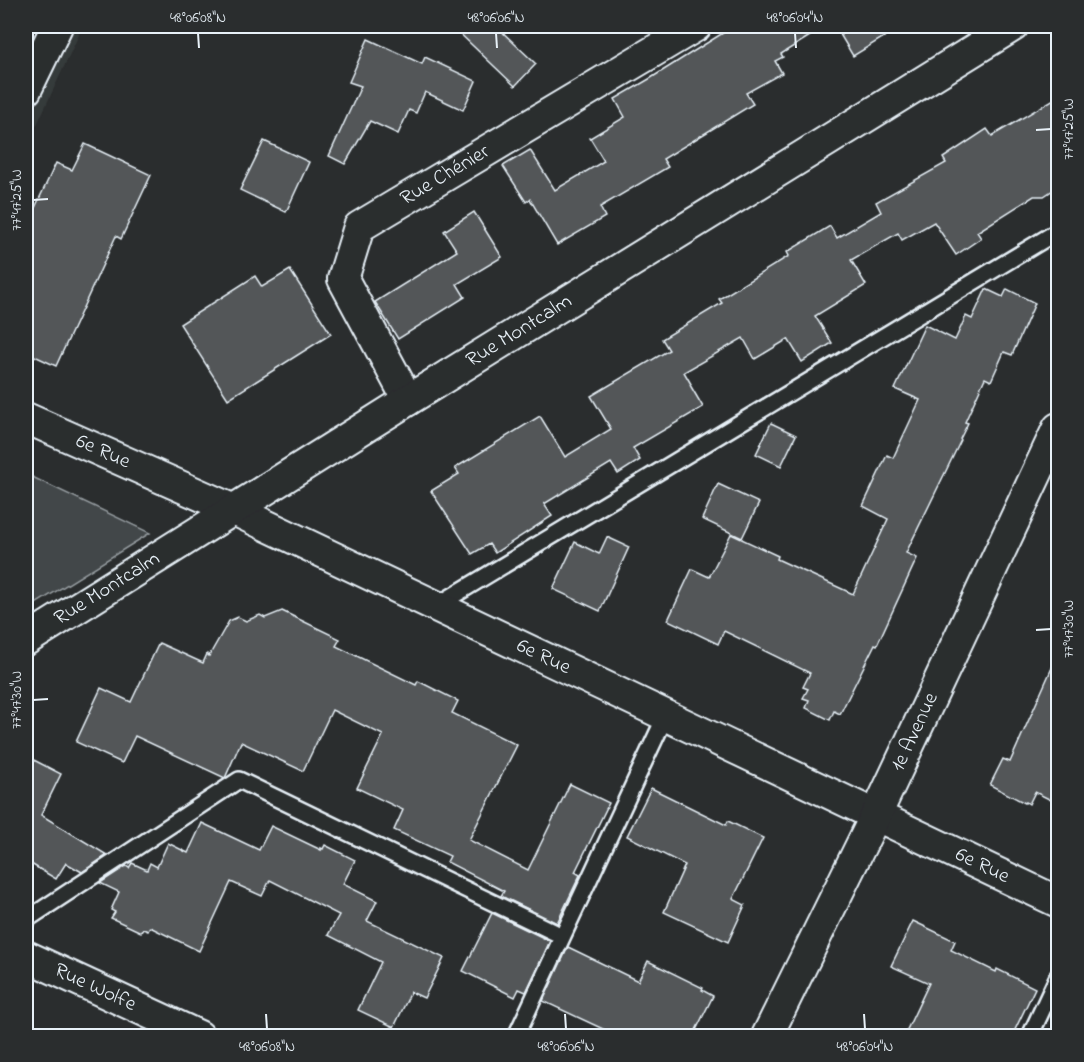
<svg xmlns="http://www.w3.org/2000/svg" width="1084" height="1062" font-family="'Indie Flower',sans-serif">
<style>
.built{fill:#363a3b}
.green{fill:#424648;stroke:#959ca0;stroke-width:1.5}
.building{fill:#535759;stroke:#e8f1f8;stroke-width:1.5}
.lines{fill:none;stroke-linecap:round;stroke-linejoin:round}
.service-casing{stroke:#e8f1f8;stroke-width:20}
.minor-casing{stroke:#e8f1f8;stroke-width:34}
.service{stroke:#2a2d2e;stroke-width:15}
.minor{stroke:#2a2d2e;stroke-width:30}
.ticks{fill:none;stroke:#e8f1f8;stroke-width:2}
.labels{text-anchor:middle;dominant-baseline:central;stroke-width:5;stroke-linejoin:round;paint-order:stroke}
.street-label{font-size:21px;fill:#e8f1f8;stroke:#2a2d2e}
.neatline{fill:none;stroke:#e8f1f8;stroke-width:2}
.ticks-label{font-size:15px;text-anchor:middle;fill:#e8f1f8}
</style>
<rect width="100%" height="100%" fill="#2a2d2e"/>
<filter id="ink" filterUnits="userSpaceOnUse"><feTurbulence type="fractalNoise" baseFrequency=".0167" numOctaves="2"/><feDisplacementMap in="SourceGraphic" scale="12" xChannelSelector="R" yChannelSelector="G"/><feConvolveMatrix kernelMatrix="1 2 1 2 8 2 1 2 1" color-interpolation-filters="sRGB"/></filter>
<g filter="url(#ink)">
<path class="built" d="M26,26h57l-57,122z"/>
<path class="green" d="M26,474l124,59 -124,77z"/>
<g class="building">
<path d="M452,26h44l40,38 -21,22z"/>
<path d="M734,26h92l-45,28 2,3 -8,4 7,12 -36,20 7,11 -90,55 5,8 -68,40 5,10 -48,28 -27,-46 -4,3 -23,-36 27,-16 25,40 49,-29 -14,-23 35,-21 -10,-18 36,-21z"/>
<path d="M835,26h67l-49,30z"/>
<path d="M368,39l54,25 3,-7 51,24 -13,29 -38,-18 -9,21 -7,-3 -11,24 -28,-13 -25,43 -16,-8 32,-70 -12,-4z"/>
<path d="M1059,96v90l-15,10h-10l-57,36 4,6 -25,17 -22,-33 -32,18 -4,-7 -47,27 15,25 -51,31 17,27 -30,19 -14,-23 -33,20 -12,-21 -59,34 7,12 -1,1 13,22 -70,41 7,12 -22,14 -7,-11 -67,41 8,12 -57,37 -6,-9 -17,10 -41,-63 28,-17 -4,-6 85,-52 25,41 46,-28 -20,-33 78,-46 -7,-11 60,-36 -3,-4 70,-43 -2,-4 43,-26 7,12 44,-26 -5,-10 70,-39 -3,-5 44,-29 5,7z"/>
<path d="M264,141l45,21 -23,50 -46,-22z"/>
<path d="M85,144l66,31 -30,64 -5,-3 -60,130 -30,-14v-144l7,4 23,-49 16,7z"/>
<path d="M474,212l28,45 -45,27 8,13 -67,42 -23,-37 82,-51 -13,-20z"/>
<path d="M290,270l41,64 -103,65 -48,-75 75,-48 7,11z"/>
<path d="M986,289l17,8 4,-8 28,14 -23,52 -8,-3 -13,29 -6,-3 -20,44 3,1 -8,16 1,1 -55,113 11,5 -40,87 -2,-1 -35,70 -6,-3 -4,9 -24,-12 3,-8 -6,-2 5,-9 -5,-2 7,-14 -86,-42 -6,13 -50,-24 24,-51 17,8 22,-43 47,22 -1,3 76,35 35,-75 -25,-13 24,-51 6,3 27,-58 -25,-11 30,-64 30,15 11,-24 6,3z"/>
<path d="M771,423l25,12 -15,31 -25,-12z"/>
<path d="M718,484l41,19 -17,35 -40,-19z"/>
<path d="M607,537l22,10 -29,64 -47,-22 22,-47 24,12z"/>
<path d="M282,611l58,28 -4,7 80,39 2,-4 40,20 -6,12 65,32 -48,95 59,30 42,-86 39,19 -34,69 5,3 -23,48 -56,-27 3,-5 -57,-29 3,-6 -56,-26 9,-20 -46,-22 26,-53 -51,-25 -29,61 -62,-29 -16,36 -90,-42 -13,27 -46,-21 25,-54 30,14 28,-59 44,20 4,-9 2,2 20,-35 9,-4 8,4 14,-6 5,3z"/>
<path d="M1059,652v152l-24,-12 -6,12 -3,-2 -1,1 -35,-18 13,-26 7,3z"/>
<path d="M26,756l35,18 -20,41 66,40 -25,17 -16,-9 -10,16 -30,-18z"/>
<path d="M651,788l75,37 2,-4 35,17 -30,61 12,6 -17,37 -64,-30 21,-47 -58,-29z"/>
<path d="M202,823l57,27 12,-24 50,24v-2l2,1 2,-4 30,15 -12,24 34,17 -10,20 77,37 -20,40 -13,-6 -17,35 -36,-17 23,-48 -53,-27 11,-20 -69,-35 -8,16 -31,-14 -32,69 -49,-24 -2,4 -5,-2 -2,3 -30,-14 4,-6 -4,-2 8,-18 -19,-9 26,-17 3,2 3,-5 15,7 3,-7 7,4 11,-24 20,10z"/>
<path d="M492,913l58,28 -24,51 -7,-3 -4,8 -52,-26z"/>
<path d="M913,921l42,20 -4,9 45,22 1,-3 38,19 -23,48h-108l25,-53 -38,-17z"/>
<path d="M568,947l70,34 10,-20 55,27 -1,2 11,6 -20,40h-75l-75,-35z"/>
</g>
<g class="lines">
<g class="service-casing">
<g id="service">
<path d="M436,606l622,-375"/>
<path d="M26,920l213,-140 323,156"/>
<path d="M516,1036l150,-321"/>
<path d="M1030,1036l28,-60"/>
</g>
</g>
<g class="minor-casing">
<g id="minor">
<path d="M26,90l31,-64"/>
<path id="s1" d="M408,400l-65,-121 16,-52 337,-201"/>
<path id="s2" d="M26,418l208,92 824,392"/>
<path id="s3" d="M26,640l382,-240 605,-374"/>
<path id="s4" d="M26,956l173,80"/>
<path id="s5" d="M767,1036l109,-221 182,-387"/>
</g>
</g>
<use href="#service" class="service"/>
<use href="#minor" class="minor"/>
</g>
</g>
<path class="ticks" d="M198,33l1,15M496,33l1,15M795,33l1,15M1036,130l15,-1M33,200l15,-1M1036,630l15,-1M33,700l15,-1M266,1014l1,15M565,1014l1,15M864,1014l1,15"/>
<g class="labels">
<g class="street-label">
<text stroke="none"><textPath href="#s1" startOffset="292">Rue Chénier</textPath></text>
<text stroke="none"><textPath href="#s3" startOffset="582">Rue Montcalm</textPath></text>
<text stroke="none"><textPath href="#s2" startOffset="84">6e Rue</textPath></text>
<text stroke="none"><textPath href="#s3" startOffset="96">Rue Montcalm</textPath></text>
<text stroke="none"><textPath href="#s2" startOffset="570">6e Rue</textPath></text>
<text stroke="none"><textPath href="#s5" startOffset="338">1e Avenue</textPath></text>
<text stroke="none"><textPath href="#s2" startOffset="1056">6e Rue</textPath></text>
<text stroke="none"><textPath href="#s4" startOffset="76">Rue Wolfe</textPath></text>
</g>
</g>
<rect width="1084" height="1062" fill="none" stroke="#2a2d2e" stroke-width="66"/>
<rect x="33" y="33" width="1018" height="996" class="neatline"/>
<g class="ticks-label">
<text x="198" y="22">48°06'08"N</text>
<text x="496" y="22">48°06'06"N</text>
<text x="795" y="22">48°06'04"N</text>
<text transform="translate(1068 129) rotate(-90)" y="5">77°47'25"W</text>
<text transform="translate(16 200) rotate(-90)" y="5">77°47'25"W</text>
<text transform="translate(1068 629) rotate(-90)" y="5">77°47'30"W</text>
<text transform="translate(16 700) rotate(-90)" y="5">77°47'30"W</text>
<text x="267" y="1051">48°06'08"N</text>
<text x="566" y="1051">48°06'06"N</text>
<text x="865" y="1051">48°06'04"N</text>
</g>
</svg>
